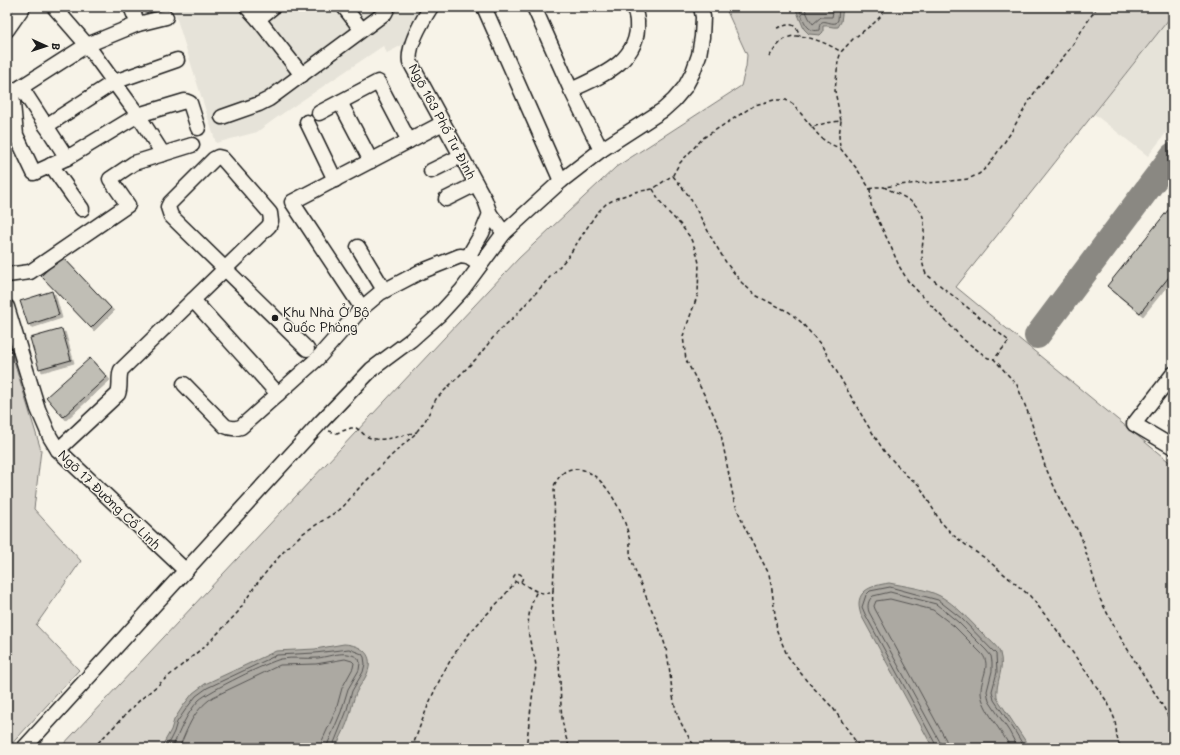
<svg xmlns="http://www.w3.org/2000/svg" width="1180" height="755" font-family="Mali,sans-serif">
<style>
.built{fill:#e6e3d9}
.green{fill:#d7d3cb;stroke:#7a7874}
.water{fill:#aca9a2;stroke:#72716c}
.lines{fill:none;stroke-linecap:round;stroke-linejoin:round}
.shore{stroke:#565452;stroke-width:1}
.taxiway{stroke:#8a8882;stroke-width:26}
.building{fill:#c0beb5;stroke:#1c1c1c;filter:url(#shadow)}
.minor-casing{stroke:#1c1c1c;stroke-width:17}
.path{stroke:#1c1c1c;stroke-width:1.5;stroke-dasharray:4 3;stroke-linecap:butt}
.minor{stroke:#f7f3e8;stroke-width:14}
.poi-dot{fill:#1c1c1c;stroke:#f7f3e8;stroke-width:1.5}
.labels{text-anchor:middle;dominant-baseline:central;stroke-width:3;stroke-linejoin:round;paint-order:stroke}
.street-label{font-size:13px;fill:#1c1c1c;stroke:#f7f3e8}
.poi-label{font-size:13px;fill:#1c1c1c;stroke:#f7f3e8;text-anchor:start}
</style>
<defs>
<filter id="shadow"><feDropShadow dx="3" dy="3" stdDeviation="0" flood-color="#0004"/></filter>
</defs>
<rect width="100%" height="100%" fill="#f7f3e8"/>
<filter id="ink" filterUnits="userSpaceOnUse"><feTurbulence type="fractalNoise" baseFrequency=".025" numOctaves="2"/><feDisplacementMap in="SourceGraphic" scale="8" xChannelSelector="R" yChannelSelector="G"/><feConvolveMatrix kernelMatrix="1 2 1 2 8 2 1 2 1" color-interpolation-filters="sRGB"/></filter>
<g filter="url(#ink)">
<g class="built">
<path d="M173,7h254l-17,34 -23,12 -4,-7 -104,70 -22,16 -41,11z"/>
<path d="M1173,14v110l-25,32 -54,-42z"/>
</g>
<g class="green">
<path d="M725,7h448v7l-217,273 217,178v283h-1113l459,-490 97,-91 125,-81 5,-19 1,-12z"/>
<path d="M7,338l34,112 -7,59 47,52 -45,64 43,45 -71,78h-1z"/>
</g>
<g class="water">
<path d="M795,7h48l-2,15 -3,5c-6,1 -10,-2 -15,-1v6l-3,3 -11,-1 -5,-5z"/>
<path d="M889,583c15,3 38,6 51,13 16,9 29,24 42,37 5,5 16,13 18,20 5,16 -5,30 -3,45l33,50h-97l-72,-133c-8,-24 9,-29 28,-32z"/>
<path d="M344,644c18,1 31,11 23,30 -3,7 -8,12 -11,19 -3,7 -4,14 -6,21 -3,11 -9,23 -15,34h-174l10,-18 3,-10 9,-14 10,-13 12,-9 71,-33 39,-2z"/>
</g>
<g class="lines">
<g class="shore">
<path d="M799,7c3,9 7,27 20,23 1,-15 9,-5 17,-7l2,-3 1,-13"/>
<path d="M804,7l5,11 4,6 8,-7h11l2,-10"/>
<path d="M166,748l8,-16 3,-10 9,-13 10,-13 11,-8 70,-33 38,-2 34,-4 13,5 2,3 1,7 -2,8 -11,19 -6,22 -14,35"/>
<path d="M172,748c8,-17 14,-34 27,-48 10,-9 69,-38 82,-41 12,-2 25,0 37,-1 14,-2 29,-9 41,1l1,4 -1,7 -11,19 -7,23 -13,31 -1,5"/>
<path d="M179,748c10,-22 13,-36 34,-51l67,-32 36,-1 29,-5 7,2 2,2 -1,5 -11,20 -6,22 -14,31 -1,7"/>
<path d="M936,748v-3l-71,-131 -3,-7 4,-12 4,-4 20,-4 48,13 23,18 35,36 1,18 -5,19 2,9 19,28 12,20"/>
<path d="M941,748l-1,-6 -71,-130c-2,-6 -1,-12 4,-16l17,-4 46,12 22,18 28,28 5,6 1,6v9l-5,20 2,10 20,30 9,17"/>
<path d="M947,748l-1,-8 -71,-131 -1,-3 2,-5 14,-2 43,11 21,16 28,28c10,12 -2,25 -1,39 1,15 22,40 30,55"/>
</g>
<path class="taxiway" d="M1037,336l136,-181"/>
</g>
<g class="building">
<path d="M1173,204v68l-33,41 -33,-27z"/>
<path d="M62,256l49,52 -20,20 -50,-52z"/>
<path d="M52,291l7,24 -31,10 -8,-24z"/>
<path d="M62,329l9,31 -32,9 -9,-31z"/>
<path d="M90,358l17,19 -44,40 -17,-20z"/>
<path d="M1173,416v14l-6,-3z"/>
</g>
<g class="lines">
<g class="minor-casing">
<g id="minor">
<path d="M54,7l33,38 51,70 25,39"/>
<path d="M247,7l11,12 44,56"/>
<path d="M344,7l17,22"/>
<path d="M431,7c-9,14 -24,39 -21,55l75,138 5,14 14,19"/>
<path d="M484,7l77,174"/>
<path d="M534,7l37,83 30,60"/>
<path d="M258,19l15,-12"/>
<path d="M138,24l28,-7"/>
<path d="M7,30l16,-23"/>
<path d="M7,86l5,7 4,42 18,38 33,-15 71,-43 47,-14 5,2 8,25"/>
<path d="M21,87l46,71"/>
<path d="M571,90c30,-14 69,-29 66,-68 0,-5 -2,-10 -3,-15"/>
<path d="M12,93l75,-48 51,-21 -7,-17"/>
<path d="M340,102l31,59"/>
<path d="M319,113l59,-31 31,59"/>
<path d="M222,117l37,-13 10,-5 116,-86 3,-6"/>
<path d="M307,122l28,58"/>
<path d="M46,126l68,-44 63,-22"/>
<path d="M51,165l31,44"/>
<path d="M431,171l30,-15"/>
<path d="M446,199l30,-15"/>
<path d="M358,247l26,43"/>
<path d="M468,257l14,-24 8,-19"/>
<path d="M7,275l23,-3 98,-67 -18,-26 24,-16 58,-18"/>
<path d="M193,300l85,94"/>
<path d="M7,307l31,102 12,28 8,13 128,121"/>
<path d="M362,308l-70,-106 151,-79"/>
<path d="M1173,374l-39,50 39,23"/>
<path d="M184,384l41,42c6,3 10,3 16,1l76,-68 45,-51 18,-15 40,-21 40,-16 8,1 12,8"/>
<path d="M58,450l60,-56c3,-8 0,-16 3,-24l148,-144 2,-5 -1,-8 -48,-55 -4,-1 -4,2 -44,44 -2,4 3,9 136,133"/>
<path d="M24,748l296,-325 52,-54 39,-29 28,-25 23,-25 42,-57 57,-52 40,-31 62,-40 11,-10 11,-13 8,-15 6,-17 3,-18 1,-20 -2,-10"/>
</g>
</g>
<g class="path">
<path d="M1097,7l-28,43 -33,40 -17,28 -9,16 -22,32 -9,8 -11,5 -26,3 -35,2 -23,3c11,6 26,11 34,21 11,12 4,30 4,45 0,8 1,14 4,21l83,67 -15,18 23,26 13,33 15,48 16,36 20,34 19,63 17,33 47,76 9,18"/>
<path d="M777,28c13,-4 18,-7 23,8"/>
<path d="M769,57c5,-7 10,-15 18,-19 12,-7 43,6 54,14"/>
<path d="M841,121l-2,15 1,12 17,21 13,20 6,-2h8"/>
<path d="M812,127c9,12 14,16 28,21"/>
<path d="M673,176l16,20 26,48 12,20 15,19 15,13 32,16 12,10 21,24 43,75 19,30 22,24 13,10 21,36 13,14 18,14 14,9 45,38 24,30 54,77 7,17 2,17 3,11"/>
<path d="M653,189l6,11 10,13 11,11 10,13 6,14 3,12 -1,31 -15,42 3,24 20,38 14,31 14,72 10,25 25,48 3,16 5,41 10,24 19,25 27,28 27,40"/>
<path d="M870,189l1,16 20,42 8,19 9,15 56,59 24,18 6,1"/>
<path d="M329,431l8,2 14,-5h5c4,2 7,6 10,8 13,8 37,-1 51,-4"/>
<circle cx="518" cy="578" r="4.5"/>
<path d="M521,582c8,6 23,16 32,8l2,-41 -1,-63c5,-11 12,-19 25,-17 26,4 45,45 50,68 2,6 0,14 2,21 9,29 25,57 34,87 6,22 5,46 12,68 4,12 12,25 19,35"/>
<path d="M553,590c-2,26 4,51 6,76 3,29 -1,55 11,82"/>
<path d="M93,748l47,-48 66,-55 16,-16 16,-17 17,-26 16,-20 15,-17 16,-15 40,-26 17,-20 33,-33 22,-20 11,-14 11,-22 40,-40 20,-25 20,-19 52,-58 28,-43 10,-10 11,-6 18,-6 18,-3 20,-14 6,-11 24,-26 52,-33 19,-5h12l7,4 19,23 14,-4 15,-2 -6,-30 3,-30 3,-9 12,-13 21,-16 7,-7 3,-9"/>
<path d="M412,748c13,-36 27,-74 50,-105 16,-22 37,-39 53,-61"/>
<path d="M526,748l10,-82c-1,-9 -4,-16 -6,-25 -4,-16 -1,-35 7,-50"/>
</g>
<use href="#minor" class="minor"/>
</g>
</g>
<circle class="poi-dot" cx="275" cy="318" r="4"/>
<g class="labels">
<g class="street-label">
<text transform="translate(443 121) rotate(62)">Ngõ 163 Phố Tư Đình</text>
<text transform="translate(110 499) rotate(44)">Ngõ 17 Đường Cổ Linh</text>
</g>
<g class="poi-label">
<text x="283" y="311">Khu Nhà Ở Bộ<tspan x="283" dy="15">Quốc Phòng</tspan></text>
</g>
</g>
<rect width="1180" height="755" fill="none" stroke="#f7f3e8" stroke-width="24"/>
<rect x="12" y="12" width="1156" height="731" fill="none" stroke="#1c1c1c" stroke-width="1.5" filter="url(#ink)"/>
<g transform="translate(46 46) rotate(93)" stroke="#f7f3e8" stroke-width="3" paint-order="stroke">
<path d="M0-3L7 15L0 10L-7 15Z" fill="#1c1c1c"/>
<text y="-6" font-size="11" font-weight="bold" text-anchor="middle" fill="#1c1c1c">B</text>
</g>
</svg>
